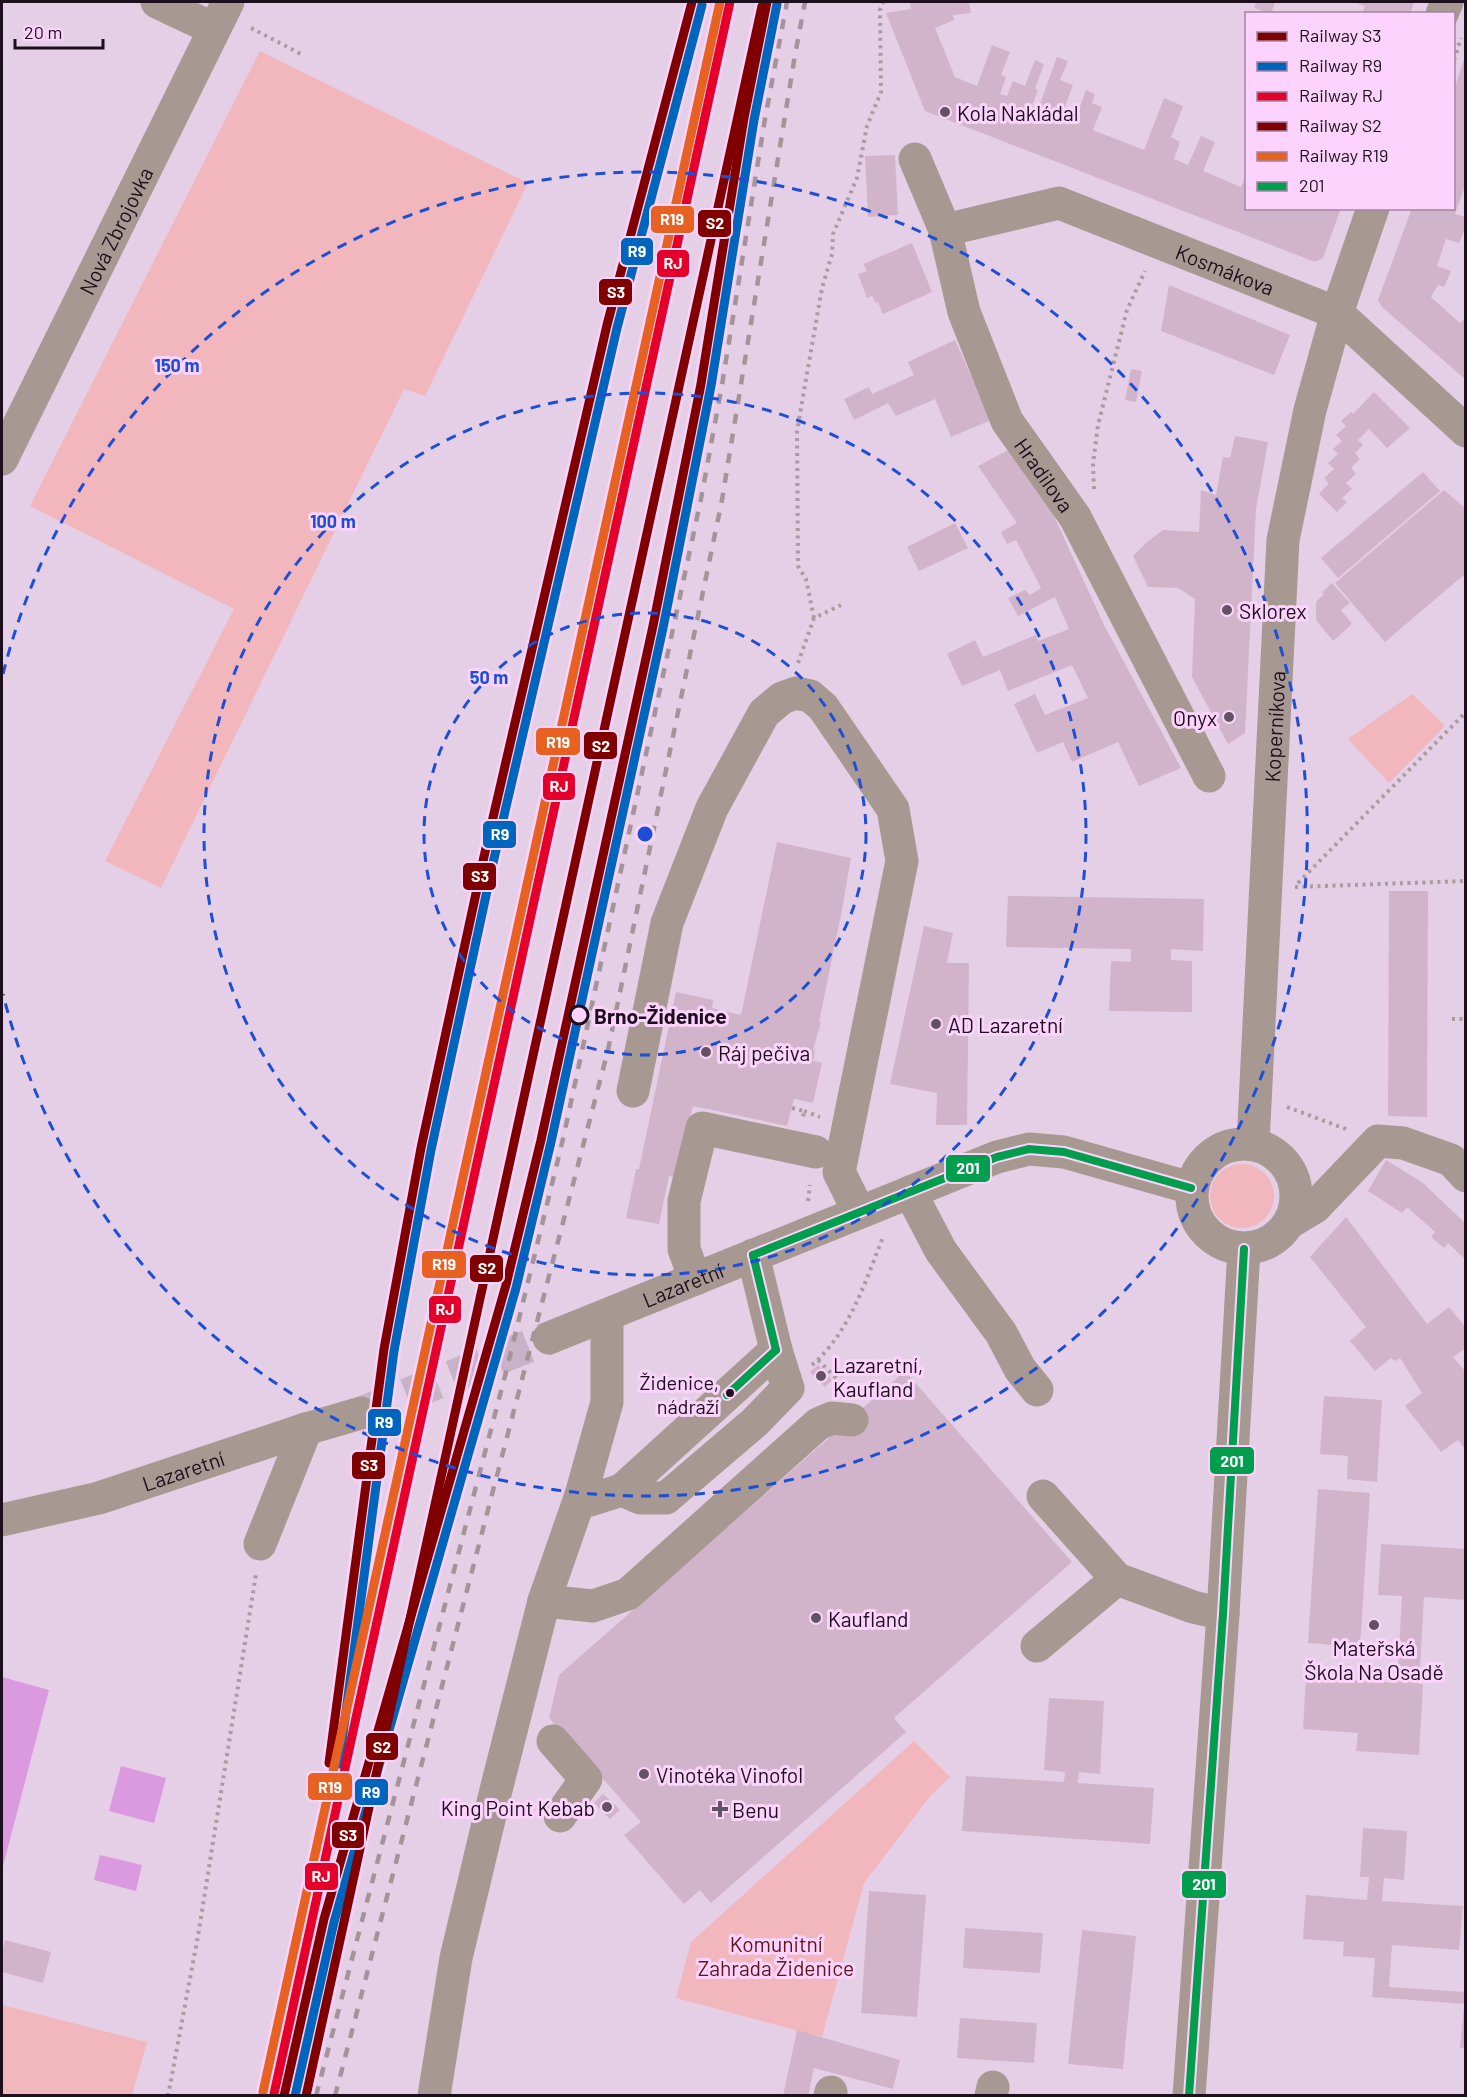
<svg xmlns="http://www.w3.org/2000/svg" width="1467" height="2097" font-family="Barlow,sans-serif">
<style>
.green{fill:#f2b6bd}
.water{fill:#db9ae0}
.building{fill:#d2b4ca}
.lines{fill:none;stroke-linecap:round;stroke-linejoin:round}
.minor-tunnel{stroke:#c7b2c8;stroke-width:33;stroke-dasharray:33 16;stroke-linecap:butt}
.path{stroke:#aa9c9e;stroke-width:4;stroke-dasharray:3 4.5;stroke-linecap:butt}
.minor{stroke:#a89892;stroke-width:33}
.rail{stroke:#a49499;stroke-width:4.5;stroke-dasharray:10 10;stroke-linecap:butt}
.bus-1-casing{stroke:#fbd3fc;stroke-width:12}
.bus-1{stroke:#019e4e;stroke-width:8}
.rail-1-casing{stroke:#fbd3fc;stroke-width:14}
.rail-2-casing{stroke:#fbd3fc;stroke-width:14}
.rail-3-casing{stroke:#fbd3fc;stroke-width:14}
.rail-4-casing{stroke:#fbd3fc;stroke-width:14}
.rail-5-casing{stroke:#fbd3fc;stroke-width:14}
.rail-1{stroke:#800000;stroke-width:9}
.rail-2{stroke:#0065bd;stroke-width:9}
.rail-3{stroke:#e4002b;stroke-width:9}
.rail-4{stroke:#800000;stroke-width:9}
.rail-5{stroke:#e76122;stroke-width:9}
.ring{fill:none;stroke:#1d4ed8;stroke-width:3;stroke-dasharray:10 8}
.poi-dot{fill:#635263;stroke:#fbd3fc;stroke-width:2}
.stop-dot{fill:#fbd3fc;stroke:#1d0f1d;stroke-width:3}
.bus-dot{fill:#1d0f1d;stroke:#fbd3fc;stroke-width:2}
.labels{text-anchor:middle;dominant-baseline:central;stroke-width:6;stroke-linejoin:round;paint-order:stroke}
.bus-label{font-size:20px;fill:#1d0f1d;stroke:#fbd3fc;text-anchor:end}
.poi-label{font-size:21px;fill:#1d0f1d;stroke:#fbd3fc;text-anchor:start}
.street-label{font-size:21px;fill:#1d0f1d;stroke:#fbd3fc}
.stop-label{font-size:21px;font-weight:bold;fill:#1d0f1d;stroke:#fbd3fc;text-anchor:start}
.park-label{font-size:21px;fill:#611416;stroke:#fbd3fc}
.centre{fill:#1d4ed8;stroke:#fbd3fc;stroke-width:3}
.ring-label{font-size:18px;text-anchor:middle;font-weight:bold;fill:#1d4ed8;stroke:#fbd3fc;stroke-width:6;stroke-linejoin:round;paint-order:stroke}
.line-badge{stroke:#fbd3fc;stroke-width:2}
.badge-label{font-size:16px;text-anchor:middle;font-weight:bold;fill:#fff}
</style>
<rect width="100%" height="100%" fill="#e5cfe6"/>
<g class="green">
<path d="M260,51l268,132 -103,213 -21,-7 -243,499 -56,-27 129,-252 -204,-103z"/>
<path d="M1412,694l33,32 -56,57 -41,-44z"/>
<circle cx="1242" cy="1196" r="32"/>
<path d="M914,1741l36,36 -19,18 -67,88 -42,154 -146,-39 15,-56z"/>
<path d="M2,2005l145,37 -15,53h-130z"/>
</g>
<g class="water">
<path d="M2,1677l47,13 -47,180z"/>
<path d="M121,1766l45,12 -12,45 -45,-12z"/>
<path d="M100,1855l42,10 -6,26 -42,-11z"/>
</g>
<g class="building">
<path d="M910,2h59l2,11 -18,2 1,5 -19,8 20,49 22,9 15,-41 18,7 -9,23 5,2 -6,17 7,2 6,-15 12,5 10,-26 9,4 -9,25 3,1 -6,16 6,3 19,-52 11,4 -8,19 13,5 -8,21 13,6 8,-22 9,4 -3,9 10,4 -9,23 51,20 20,-52 19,8 -12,31 9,5 -6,17 14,6 13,-29 14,6 -12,29 38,16 5,-12v33h95l-18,50 -8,4 -390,-151 -39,-98 25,-4z"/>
<path d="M1256,2h19l-4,12 -17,-6z"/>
<path d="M1353,2h61l-4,12h-48l3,-8z"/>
<path d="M1465,56l1,134 -2,-1 -9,25 11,3v9l-7,17 -13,-4 -9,27 14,5 -7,16 -6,-2 -7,12 29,26 6,-5v62l-84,-73 -4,-7 34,-92h42v-118z"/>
<path d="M895,155l3,60 -30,2 -3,-61z"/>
<path d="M912,243l20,49 -49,22 -5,-12 -2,1 -4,-7 -5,2 -9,-24 9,-3 -4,-7z"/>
<path d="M1169,285l121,50 -16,40 -113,-44z"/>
<path d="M955,340l36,80 -40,17 -16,-38 -39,17 -8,-13 -34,17 -10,-21 25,-12 3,7 42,-19 -6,-13z"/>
<path d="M1131,369l11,2 -6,31 -11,-2z"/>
<path d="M1374,392l36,36 -23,20 -18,-19 -11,11 5,5 -8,8 5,6 -9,9 5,6 -10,9 6,6 -10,9 5,4 -10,10 -18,-18 10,-11 -5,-5 10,-9 -6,-6 10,-9 -5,-5 9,-8 -6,-6 10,-9 -5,-5 10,-9 2,2z"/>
<path d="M1235,436l33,6 -12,67 -11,224 -17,11 -36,-67 3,-78 -17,-11 -30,-1 -15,-31 14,-14 16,-12 36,2 2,-42 15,5 7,-38 7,1z"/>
<path d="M1012,448l37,57 55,120 77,143 -42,18 -21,-44 -46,20 -9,-20 -26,11 -23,-49 21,-10 10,21 43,-17 -16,-33 -64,26 -8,-21 -38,16 -15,-32 28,-14 8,17 53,-22 2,6 31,-12 -14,-32 -37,19 -10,-18 17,-8 5,5 11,-7 -25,-48 -9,4 -6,-12 16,-9 -39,-57z"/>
<path d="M1423,472l17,19 -102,87 -17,-20z"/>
<path d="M1444,490l22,19v64l-81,69 -50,-59z"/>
<path d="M955,523l13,25 -49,23 -12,-24z"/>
<path d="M1332,583l18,20 -9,7 11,14 -19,17 -17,-21v-18l8,-8 -2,-2z"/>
<path d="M777,842l74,16 -10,57 -22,107h2l-8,28h2l-2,11 9,2 -9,40 -19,-4 -7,27 -94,-20 -18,71 -6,-1 -10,48 -33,-6 10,-49h3l37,-177 37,8 -1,8 29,7z"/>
<path d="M1389,891h39l-1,226 -39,-1z"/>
<path d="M1008,896l196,3 -1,52 -32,-2v11l21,1v51l-83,-1 2,-50 20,1v-13l-125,-2z"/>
<path d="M924,926l29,7 -6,30h22l-2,162h-31l1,-32 -47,-9z"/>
<path d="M1386,1160l37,23 43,41v36l-18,-17 -4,5 -13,-11 4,-5 -28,-25 -5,6 -34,-22z"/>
<path d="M1346,1217l81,107 22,-17 17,21v20l-13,9 13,15v78l-8,-10 -17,12 -36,-46 17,-13 -22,-35 -5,3 -4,-3 -16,13 -25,-30 16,-14 -56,-70z"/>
<path d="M818,1365l14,15 -7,7 -15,-15z"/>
<path d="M905,1371l167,191 -178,156 12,14 -195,171 -11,-13 -16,14 -60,-69 17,-13 -92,-104 10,-43z"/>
<path d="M1324,1396l58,4 -5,82 -30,-3 1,-23 -28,-2z"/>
<path d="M1318,1489l52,4 -10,154 -52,-4z"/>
<path d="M1381,1544l85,5v51l-42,-3 -5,87h4l-4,71 -63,-4 2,-18 -55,-4 3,-52 91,6 5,-87 -24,-1z"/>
<path d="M1049,1698l55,3 -4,73 -21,-2 -1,11 76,5 -4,56 -188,-13 4,-55 98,6 1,-10 -21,-2z"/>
<path d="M603,1794l17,16 -10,9 -16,-16z"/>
<path d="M1363,1828l44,3 -3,49 -20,-2 -2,23 81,5 -4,44 -67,-5 -3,42 77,5v12l-94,-7 3,-39 -32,-2 1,-14 -41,-3 3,-44 61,5 2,-23h-9z"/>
<path d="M869,1891l57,4 -9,122 -56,-4z"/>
<path d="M965,1928l78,5 -3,40 -77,-5z"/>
<path d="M1082,1930l54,6 -13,133 -55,-5z"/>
<path d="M5,1940l46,12 -8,31 -41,-11v-17z"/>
<path d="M1464,2006h2v42h-6z"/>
<path d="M960,2018l77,5 -3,40 -77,-5z"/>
<path d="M797,2030l103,30 -7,29 -79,-21 -6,28h-25z"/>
</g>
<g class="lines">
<path class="minor-tunnel" d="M361,1413l188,-75"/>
<g class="path">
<path d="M251,28l50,26"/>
<path d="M1454,60l7,-22"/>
<path d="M1094,489l-1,-25 5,-39 29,-115 18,-39"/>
<path d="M814,618l-8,-39 -8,-13 -1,-135 25,-143 10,-34 1,-20 24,-56 10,-52 14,-34 -1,-82 3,-8"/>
<path d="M798,663l16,-45 27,-13"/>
<path d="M1298,883l168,-171"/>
<path d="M1295,887l171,-6"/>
<path d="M1452,1019h14"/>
<path d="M1287,1107l59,22"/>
<path d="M792,1108l12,3 -1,7"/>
<path d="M804,1111l16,6"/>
<path d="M808,1201l2,-16"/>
<path d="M818,1360l19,19"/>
<path d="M812,1365c38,-33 53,-83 71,-128"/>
<path d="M168,2096l30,-160 58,-362"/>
</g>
<g class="minor">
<path d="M157,2l57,27"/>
<path d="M1442,14l5,-12"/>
<path id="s1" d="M915,159l30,71 19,82 43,109 68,96 134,259"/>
<path id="s2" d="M945,230l114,-27 278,110 129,118"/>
<path id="s3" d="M2,459l226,-457"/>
<path d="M633,1091l34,-168 45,-115 52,-95 18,-15 14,-5 14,3 13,11 70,102 9,52 -63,311 20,40"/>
<circle cx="1244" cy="1196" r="52"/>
<path id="s4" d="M1253,1144l30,-604 27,-130 27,-97 36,-105"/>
<path d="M910,1192l31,59 60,82 19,36 17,21"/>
<path d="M1290,1222l25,-15 63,-66 25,2 48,17 15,16"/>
<path d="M695,1279l-11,-30v-48l18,-73 114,24"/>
<path id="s5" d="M549,1338l448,-181 32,-8 35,3 127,36"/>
<path d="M622,1490l154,-140"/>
<path d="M581,1495l9,5 32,-10 18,8h26l89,-76 33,-34 -12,-38 -23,-95"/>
<path d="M1043,1496l74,83 76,28 30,7"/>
<path id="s6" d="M2,1520l97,-22 207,-69 55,-16"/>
<path d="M260,1544l46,-115"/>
<path d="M544,1601l49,5 35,-12 190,-170 14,-6 20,2"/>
<path d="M1037,1646l80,-67"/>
<path d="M553,1741l33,38 -26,37"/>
<path d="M434,2096l22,-138 40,-168 48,-189 37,-106 26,-93v-87"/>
<path d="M830,2096l1,-4"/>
<path d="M991,2096l2,-9"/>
<path d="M1189,2096l34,-482 21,-365"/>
</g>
<g class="rail">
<path d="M316,2096l189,-720 58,-237 138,-640 21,-114 43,-266 22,-117"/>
<path d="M335,2096l273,-1046 114,-550 73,-445 10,-53"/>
</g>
<g class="bus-1-casing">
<g id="bus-1">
<path d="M753,1255l244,-98 32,-8 35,3 127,36"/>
<path d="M753,1255l23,95"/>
<path d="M727,1395l49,-45"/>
<path d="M1189,2096l34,-482 21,-365"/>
</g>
</g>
<use href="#bus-1" class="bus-1"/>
<g class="rail-1-casing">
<g id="rail-1">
<path d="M329,1763l55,-414 37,-201 62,-287 124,-536 85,-323"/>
<path d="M284,2096l40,-177 182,-634 35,-145 112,-514 48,-242 43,-266 23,-116"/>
</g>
</g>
<g class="rail-2-casing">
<g id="rail-2">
<path d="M339,1764l55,-413 37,-201 62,-287 124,-535 85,-323"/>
<path d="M295,2096l39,-174 182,-634 35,-146 112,-514 48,-242 43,-266 23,-116"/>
</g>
</g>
<g class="rail-3-casing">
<path id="rail-3" d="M274,2094l456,-2092"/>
</g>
<g class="rail-4-casing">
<path id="rail-4" d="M306,2096l456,-2090"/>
</g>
<g class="rail-5-casing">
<path id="rail-5" d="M263,2092l457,-2090"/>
</g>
<use href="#rail-1" class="rail-1"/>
<use href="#rail-2" class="rail-2"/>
<use href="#rail-3" class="rail-3"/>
<use href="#rail-4" class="rail-4"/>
<use href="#rail-5" class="rail-5"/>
</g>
<g class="ring">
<circle cx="645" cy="834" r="221"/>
<circle cx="645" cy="834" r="441"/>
<path d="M3 674A662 662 0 1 1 3 994"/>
</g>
<g class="poi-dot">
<circle cx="945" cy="112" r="6"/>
<circle cx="1227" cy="610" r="6"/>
<circle cx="1229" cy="717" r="6"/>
<circle cx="936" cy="1024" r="6"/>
<circle cx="706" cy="1052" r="6"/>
<circle cx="821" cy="1376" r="6"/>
<circle cx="816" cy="1618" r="6"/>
<circle cx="1374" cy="1625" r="6"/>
<circle cx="644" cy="1774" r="6"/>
<circle cx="607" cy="1807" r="6"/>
<path d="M717 1800h6v6h6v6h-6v6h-6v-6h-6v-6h6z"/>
</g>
<circle class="stop-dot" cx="579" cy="1015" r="9"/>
<circle class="bus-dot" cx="730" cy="1393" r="5"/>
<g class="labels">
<g class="bus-label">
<text x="719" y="1382">Židenice,<tspan x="719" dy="24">nádraží</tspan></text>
</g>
<g class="poi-label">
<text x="957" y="112">Kola Nakládal</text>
<text x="1239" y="610">Sklorex</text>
<text x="1217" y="717" text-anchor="end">Onyx</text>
<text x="948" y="1024">AD Lazaretní</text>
<text x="718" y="1052">Ráj pečiva</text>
<text x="833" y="1364">Lazaretní,<tspan x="833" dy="24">Kaufland</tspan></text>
<text x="828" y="1618">Kaufland</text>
<text x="1374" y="1647" text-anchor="middle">Mateřská<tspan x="1374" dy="24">Škola Na Osadě</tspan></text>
<text x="656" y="1774">Vinotéka Vinofol</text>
<text x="595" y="1807" text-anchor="end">King Point Kebab</text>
<text x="732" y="1809">Benu</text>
</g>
<g class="street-label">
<text stroke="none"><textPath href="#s3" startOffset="255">Nová Zbrojovka</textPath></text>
<text stroke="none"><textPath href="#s2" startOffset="296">Kosmákova</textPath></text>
<text stroke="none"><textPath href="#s1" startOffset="344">Hradilova</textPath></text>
<text stroke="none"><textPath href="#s4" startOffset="418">Koperníkova</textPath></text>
<text stroke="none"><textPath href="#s5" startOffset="144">Lazaretní</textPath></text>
<text stroke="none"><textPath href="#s6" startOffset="188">Lazaretní</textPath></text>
</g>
<g class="stop-label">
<text x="594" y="1015">Brno-Židenice</text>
</g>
<g class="park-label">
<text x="776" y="1943">Komunitní<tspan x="776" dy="24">Zahrada Židenice</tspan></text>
</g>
</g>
<circle cx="645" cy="834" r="9" class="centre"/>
<g class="ring-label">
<text x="177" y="372">150 m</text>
<text x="333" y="528">100 m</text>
<text x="489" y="684">50 m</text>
</g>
<g class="line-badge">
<rect x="650" y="205" width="45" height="29" rx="6" fill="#e76122"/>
<rect x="697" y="209" width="35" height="29" rx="6" fill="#800000"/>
<rect x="620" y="237" width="34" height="29" rx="6" fill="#0065bd"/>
<rect x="656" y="249" width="34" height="29" rx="6" fill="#e4002b"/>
<rect x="598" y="278" width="35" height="28" rx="6" fill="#800000"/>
<rect x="535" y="727" width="46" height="29" rx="6" fill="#e76122"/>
<rect x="583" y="731" width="35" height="29" rx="6" fill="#800000"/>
<rect x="542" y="772" width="34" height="29" rx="6" fill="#e4002b"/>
<rect x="482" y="820" width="35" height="29" rx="6" fill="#0065bd"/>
<rect x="462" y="862" width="35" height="29" rx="6" fill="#800000"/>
<rect x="945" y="1154" width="46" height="29" rx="6" fill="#019e4e"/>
<rect x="421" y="1250" width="46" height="29" rx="6" fill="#e76122"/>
<rect x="469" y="1254" width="35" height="29" rx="6" fill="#800000"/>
<rect x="428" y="1295" width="34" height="29" rx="6" fill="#e4002b"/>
<rect x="367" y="1408" width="35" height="29" rx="6" fill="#0065bd"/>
<rect x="1209" y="1446" width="46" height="29" rx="6" fill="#019e4e"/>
<rect x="351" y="1451" width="35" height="29" rx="6" fill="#800000"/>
<rect x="365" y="1732" width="34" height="29" rx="6" fill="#800000"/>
<rect x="307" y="1772" width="46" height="29" rx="6" fill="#e76122"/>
<rect x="354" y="1778" width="35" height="28" rx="6" fill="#0065bd"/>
<rect x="331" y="1821" width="34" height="28" rx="6" fill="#800000"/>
<rect x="304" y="1862" width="35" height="29" rx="6" fill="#e4002b"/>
<rect x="1181" y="1870" width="46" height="29" rx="6" fill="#019e4e"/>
</g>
<g class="badge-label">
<text x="672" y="225">R19</text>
<text x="715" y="229">S2</text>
<text x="637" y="257">R9</text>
<text x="673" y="269">RJ</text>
<text x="616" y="298">S3</text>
<text x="558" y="748">R19</text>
<text x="601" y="752">S2</text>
<text x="559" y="792">RJ</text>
<text x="500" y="840">R9</text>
<text x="480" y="882">S3</text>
<text x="968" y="1174">201</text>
<text x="444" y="1270">R19</text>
<text x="487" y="1274">S2</text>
<text x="445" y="1315">RJ</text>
<text x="384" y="1428">R9</text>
<text x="1232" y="1467">201</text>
<text x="369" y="1471">S3</text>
<text x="382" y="1753">S2</text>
<text x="330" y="1793">R19</text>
<text x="371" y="1798">R9</text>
<text x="348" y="1841">S3</text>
<text x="321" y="1882">RJ</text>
<text x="1204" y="1890">201</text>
</g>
<rect width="1467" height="2097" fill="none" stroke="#1d0f1d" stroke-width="6"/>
<rect x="1245" y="12" width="210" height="198" fill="#fbd3fc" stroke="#a285a3" stroke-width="1.5"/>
<rect x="1257" y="32" width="30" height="9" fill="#800000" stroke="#a285a3" stroke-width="1.5"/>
<text x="1299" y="42" font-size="18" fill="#1d0f1d">Railway S3</text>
<rect x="1257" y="62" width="30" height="9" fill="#0065bd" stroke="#a285a3" stroke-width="1.5"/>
<text x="1299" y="72" font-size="18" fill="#1d0f1d">Railway R9</text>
<rect x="1257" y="92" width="30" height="9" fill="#e4002b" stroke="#a285a3" stroke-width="1.5"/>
<text x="1299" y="102" font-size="18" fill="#1d0f1d">Railway RJ</text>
<rect x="1257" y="122" width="30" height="9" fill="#800000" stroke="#a285a3" stroke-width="1.5"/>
<text x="1299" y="132" font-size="18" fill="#1d0f1d">Railway S2</text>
<rect x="1257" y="152" width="30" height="9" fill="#e76122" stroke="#a285a3" stroke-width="1.5"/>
<text x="1299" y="162" font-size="18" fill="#1d0f1d">Railway R19</text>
<rect x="1257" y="182" width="30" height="9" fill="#019e4e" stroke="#a285a3" stroke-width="1.5"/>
<text x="1299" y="192" font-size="18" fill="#1d0f1d">201</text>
<path d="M15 39v9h88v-9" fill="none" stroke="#1d0f1d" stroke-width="3"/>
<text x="24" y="39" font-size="18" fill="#1d0f1d" stroke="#fbd3fc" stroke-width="4.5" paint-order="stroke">20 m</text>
</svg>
